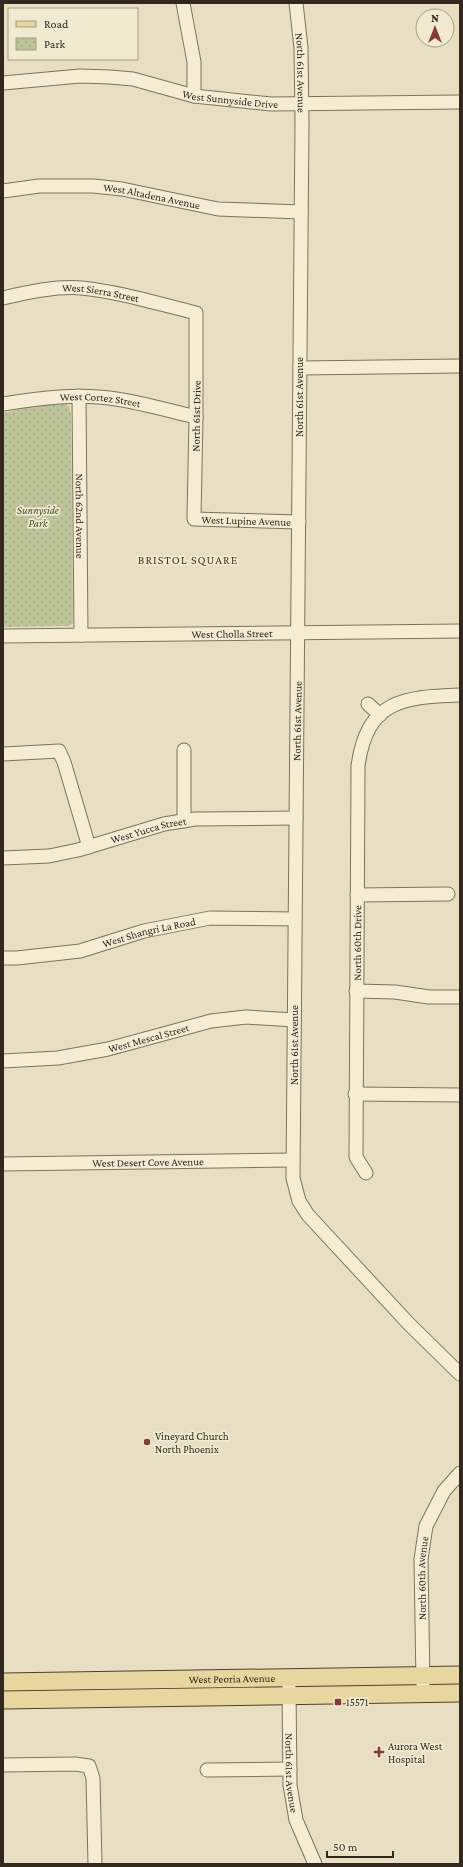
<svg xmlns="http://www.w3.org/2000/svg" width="463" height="1867" font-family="'Crimson Pro',serif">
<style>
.park{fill:url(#park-dots)}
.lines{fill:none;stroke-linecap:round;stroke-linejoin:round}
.minor-casing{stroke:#80715b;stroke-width:15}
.major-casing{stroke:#4e402f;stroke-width:19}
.minor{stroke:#f4edd4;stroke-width:13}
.major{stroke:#e7d69e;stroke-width:17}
.poi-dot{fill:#873933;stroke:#f0ead1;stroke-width:1.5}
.labels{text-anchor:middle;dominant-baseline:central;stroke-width:3.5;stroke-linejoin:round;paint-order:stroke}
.street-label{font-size:11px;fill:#31291e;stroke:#f0ead1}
.park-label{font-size:11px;font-style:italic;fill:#3f4b27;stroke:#f0ead1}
.poi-label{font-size:11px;fill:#31291e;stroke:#f0ead1;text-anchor:start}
.neighbourhood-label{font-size:12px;letter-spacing:1px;fill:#593222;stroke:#f0ead1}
</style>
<defs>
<pattern id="park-dots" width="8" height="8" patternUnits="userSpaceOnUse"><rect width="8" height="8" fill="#bcc498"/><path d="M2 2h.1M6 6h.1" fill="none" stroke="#a2a883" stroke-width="1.8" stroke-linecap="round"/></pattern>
</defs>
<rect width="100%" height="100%" fill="#e8dfc2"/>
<path class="park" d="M59,403c8,0 11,2 12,11l2,209 -4,3 -66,1v-214l32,-7z"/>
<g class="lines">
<g class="minor-casing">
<g id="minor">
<path d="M183,3l11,59v34"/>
<path id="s1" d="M296,3l5,45 1,73 -9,1057 6,23 9,14 101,109 51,50"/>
<path id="s2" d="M3,83l77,-7 30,1 23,2 61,17 77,8 189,-2"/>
<path id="s3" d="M3,191l36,-5h54l29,3 96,20 83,3"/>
<path id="s4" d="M3,298c25,-6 53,-12 79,-10 38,4 77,16 114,25v104l-2,102 105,3"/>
<path d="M300,368l160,-2"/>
<path id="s5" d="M79,396l2,239"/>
<path id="s6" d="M3,404c37,-6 75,-11 113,-5 27,4 54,12 80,18"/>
<path id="s7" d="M3,636l457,-5"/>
<path d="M368,704l12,11"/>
<path d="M3,754l56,-3 5,11 25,85"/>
<path d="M184,821v-71"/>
<path id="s8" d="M3,858l46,-2 29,-6 86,-26 31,-5 101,-1"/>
<path d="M357,895l91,-1"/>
<path id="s9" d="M3,958h14l63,-7 64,-20 66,-13 85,1"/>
<path d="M356,991l39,1 34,5h31"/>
<path id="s10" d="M3,1061l55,-3 50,-9 103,-28 35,-4 48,3"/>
<path d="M355,1094l105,1"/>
<path id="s11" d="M3,1164l290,-4"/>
<path id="s12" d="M366,1173l-10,-16 2,-391c9,-66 45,-69 102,-71"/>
<path id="s13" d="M423,1684l-2,-125 5,-33 18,-35 16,-18"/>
<path id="s14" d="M289,1687l1,98 6,35 19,44"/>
<path d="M3,1765l72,-1 14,2 4,12 2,86"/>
<path d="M207,1770l83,-1"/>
</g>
</g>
<g class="major-casing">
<g id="major">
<path id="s15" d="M3,1682l457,-7"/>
<path d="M3,1700l457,-7"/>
</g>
</g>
<use href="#minor" class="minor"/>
<use href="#major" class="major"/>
</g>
<g class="poi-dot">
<circle cx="147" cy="1442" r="4"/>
<rect x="334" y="1698" width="8" height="8" rx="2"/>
<path d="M377 1746h4v4h4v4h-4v4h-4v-4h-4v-4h4z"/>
</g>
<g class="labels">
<g class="street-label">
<text stroke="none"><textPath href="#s1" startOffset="70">North 61st Avenue</textPath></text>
<text stroke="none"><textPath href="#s2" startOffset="230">West Sunnyside Drive</textPath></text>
<text stroke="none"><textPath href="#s3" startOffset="150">West Altadena Avenue</textPath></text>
<text stroke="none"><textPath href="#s4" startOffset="99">West Sierra Street</textPath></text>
<text transform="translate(299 397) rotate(-90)">North 61st Avenue</text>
<text stroke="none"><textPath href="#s6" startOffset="98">West Cortez Street</textPath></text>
<text transform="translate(196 416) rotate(-89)">North 61st Drive</text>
<text stroke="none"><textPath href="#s5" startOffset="120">North 62nd Avenue</textPath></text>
<text stroke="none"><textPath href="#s4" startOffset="455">West Lupine Avenue</textPath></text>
<text stroke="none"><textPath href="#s7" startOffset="229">West Cholla Street</textPath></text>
<text transform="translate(297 721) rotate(-89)">North 61st Avenue</text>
<text stroke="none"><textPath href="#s8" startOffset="149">West Yucca Street</textPath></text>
<text stroke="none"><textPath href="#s9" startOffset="149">West Shangri La Road</textPath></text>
<text stroke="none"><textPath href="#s12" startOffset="233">North 60th Drive</textPath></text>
<text stroke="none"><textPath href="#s10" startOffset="148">West Mescal Street</textPath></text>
<text transform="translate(294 1045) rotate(-90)">North 61st Avenue</text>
<text stroke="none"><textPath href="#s11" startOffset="145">West Desert Cove Avenue</textPath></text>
<text stroke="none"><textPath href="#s13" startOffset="106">North 60th Avenue</textPath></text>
<text stroke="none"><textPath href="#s15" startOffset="229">West Peoria Avenue</textPath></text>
<text stroke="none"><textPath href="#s14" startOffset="86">North 61st Avenue</textPath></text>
</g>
<g class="park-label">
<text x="38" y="510">Sunnyside<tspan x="38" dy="13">Park</tspan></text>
</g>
<g class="poi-label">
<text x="155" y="1436">Vineyard Church<tspan x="155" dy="13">North Phoenix</tspan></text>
<text x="346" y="1702">15571</text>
<text x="388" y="1746">Aurora West<tspan x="388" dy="13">Hospital</tspan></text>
</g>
<g class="neighbourhood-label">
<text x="188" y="560">BRISTOL SQUARE</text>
</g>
</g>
<rect width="463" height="1867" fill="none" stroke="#31291e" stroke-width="8"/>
<rect x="8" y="8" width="130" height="52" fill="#f0ead1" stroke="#a49d89"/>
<rect x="16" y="21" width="20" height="6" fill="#e7d69e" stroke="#a49d89"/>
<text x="44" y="28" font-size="12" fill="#31291e">Road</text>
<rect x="16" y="38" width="20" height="12" fill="url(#park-dots)" stroke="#a49d89"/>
<text x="44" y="48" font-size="12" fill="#31291e">Park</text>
<g transform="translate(435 28)"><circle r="19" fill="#f0ead1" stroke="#a49d89"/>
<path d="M0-3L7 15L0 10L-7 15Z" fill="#873933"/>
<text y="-6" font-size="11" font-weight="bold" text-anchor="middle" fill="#31291e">N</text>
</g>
<path d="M327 1851v6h66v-6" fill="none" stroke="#31291e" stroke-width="2"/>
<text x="333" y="1851" font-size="12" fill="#31291e" stroke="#f0ead1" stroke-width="3" paint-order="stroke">50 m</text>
</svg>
